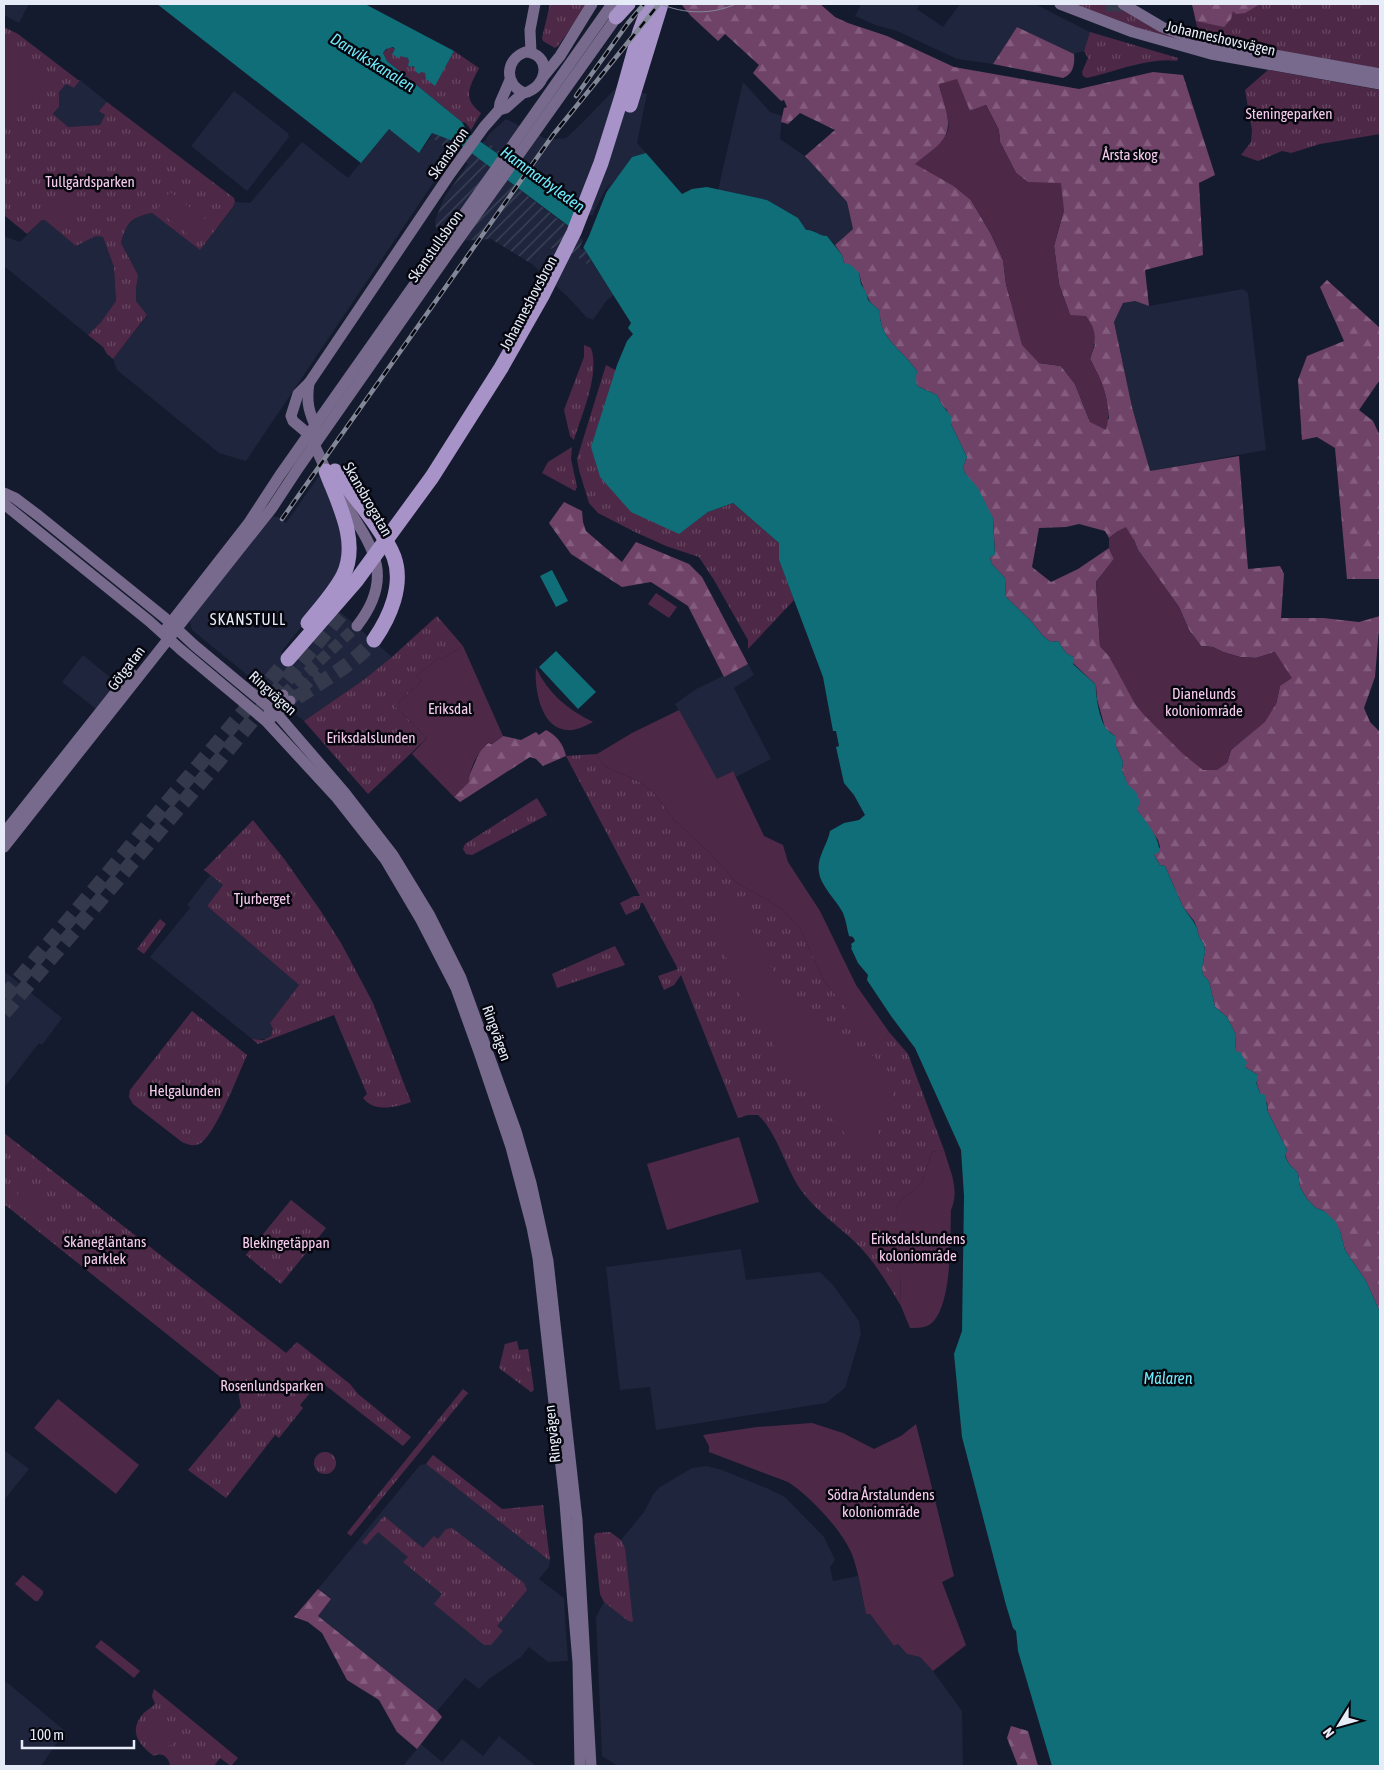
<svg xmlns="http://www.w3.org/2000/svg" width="1384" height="1770" font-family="'Asap Condensed',sans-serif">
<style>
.built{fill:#1e253d}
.industrial{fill:url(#industrial-furrows)}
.grass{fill:url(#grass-tufts)}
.forest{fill:url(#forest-firs);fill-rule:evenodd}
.garden{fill:#4e2947}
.water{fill:#0f6e78}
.pier{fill:#151b2e}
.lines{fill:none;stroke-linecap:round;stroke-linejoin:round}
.secondary-tunnel{stroke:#343a4c;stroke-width:11;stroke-dasharray:11 5.5;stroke-linecap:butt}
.highway-tunnel{stroke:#343a4c;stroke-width:15;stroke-dasharray:15 8;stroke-linecap:butt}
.secondary{stroke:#776a8c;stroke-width:11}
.highway{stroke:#a893c9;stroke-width:15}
.tram{stroke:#838898;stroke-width:1}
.rail-casing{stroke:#838898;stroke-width:4.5}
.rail{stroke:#05060e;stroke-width:2.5;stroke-dasharray:8;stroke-linecap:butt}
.labels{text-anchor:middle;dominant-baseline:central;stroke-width:5;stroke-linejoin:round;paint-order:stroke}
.street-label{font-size:15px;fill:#e6ebf8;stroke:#05060e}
.park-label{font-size:15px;fill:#f8ccee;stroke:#05060e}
.water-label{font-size:16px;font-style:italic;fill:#72ecfc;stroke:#05060e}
.neighbourhood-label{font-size:16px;letter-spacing:1px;fill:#e6ebf8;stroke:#05060e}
</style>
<defs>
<pattern id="industrial-furrows" width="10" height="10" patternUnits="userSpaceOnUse" patternTransform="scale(1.25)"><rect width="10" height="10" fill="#1e253d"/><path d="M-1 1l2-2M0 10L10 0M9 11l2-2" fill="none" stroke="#3f455a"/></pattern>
<pattern id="grass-tufts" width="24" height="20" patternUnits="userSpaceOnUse" patternTransform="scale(1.25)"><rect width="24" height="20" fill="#4e2947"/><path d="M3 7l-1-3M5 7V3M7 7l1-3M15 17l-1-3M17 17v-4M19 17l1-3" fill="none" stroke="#684862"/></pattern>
<pattern id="forest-firs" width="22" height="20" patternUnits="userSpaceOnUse" patternTransform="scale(1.25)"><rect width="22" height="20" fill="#6f4267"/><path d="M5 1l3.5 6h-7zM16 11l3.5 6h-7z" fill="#845d7e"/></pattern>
</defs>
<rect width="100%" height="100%" fill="#151b2e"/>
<g class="built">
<path d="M4,4h25l-10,19 -15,-8z"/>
<path d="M861,4h59l-3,5 26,18 17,-23h75l55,28 -6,19 -10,3 -57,-27 -24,37 -36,-5 -60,-28 -22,-6 -20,-9z"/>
<path d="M80,80l27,22 -7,9 5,4 -5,10 -32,2 -15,-12 6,-8v-15l7,-8 8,4z"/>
<path d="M743,82l27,30 12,4 -2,23 25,17 42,46 6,27 -18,16 -8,-9h-6l-8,-6h-7l-39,-30 -49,-10z"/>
<path d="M617,87l30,7 -10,49 9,10 -14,4 -34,53 -14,-1 -99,-68 4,-7 17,-15 38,19 12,1 10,-1 11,-10z"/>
<path d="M234,91l54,42 1,4 -42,54 -56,-45z"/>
<path d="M389,128l30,25 12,-16 23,15 -208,309 -27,-8 -102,-83 -4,-11 34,-43 -11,-15v-12l2,-14 -17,-32 4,-16 15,-12 12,-2 48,37 33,-42 2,-6 15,1 52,-61 46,36z"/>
<path d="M42,220h3l31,26 20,-10 7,1 11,30 2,34 -15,21 -13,13 -84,-69v-30l16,6z"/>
<path d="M562,246l25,18 4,-3 23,34 -7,5 -14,20 -7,-3 -17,-19 -37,-34 5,-12z"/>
<path d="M1243,289l5,4 18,157 -116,21 -18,-64 -18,-85 9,-19 12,-2 14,5z"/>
<path d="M321,473l25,72 -14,44 -51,63 11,10 46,-52 54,47 -30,24 -58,40 -112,-91 -3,-12 84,-102 5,1 8,6z"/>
<path d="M83,655l34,28 -21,26 -34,-27z"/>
<path d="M748,664l6,11 -20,13 37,71 -35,18 -4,-6 -15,9 -42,-76 21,-15z"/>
<path d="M210,875l13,10 -16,21 92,79 -29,38 3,6v4l-6,6h-15l-102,-82 40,-49 -3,-3z"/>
<path d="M4,971l58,47 -20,27 -3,-2 -35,45z"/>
<path d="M741,1249l5,31 74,-8 13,13 26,36 2,13 -16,54 -19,15 -170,27 -6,-43 -30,3 -14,-123z"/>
<path d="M4,1450l25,19 -25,31z"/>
<path d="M426,1464l124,97 -1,6 -10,12 25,19 4,63 -20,1 -19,-15 -8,10 -32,22 -10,10 -14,-11 -28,33 -119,-95 13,-17 -13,-10 102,-124z"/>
<path d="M707,1466l15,4 47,19 16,8 39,40 11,23 -5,7 3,14 25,-5 8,38h4l24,32 4,-2 9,10 13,3 13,14 29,40 1,55h-345l-16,-10 -6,-139 8,-15 24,19 -3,-73 -4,-8 23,-28 10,-19 6,-6 32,-19z"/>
<path d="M4,1680l61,51 -24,35h-37z"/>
<path d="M499,1736l37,30h-133l18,-22 21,18 20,-23 21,17z"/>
</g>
<g class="industrial">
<path d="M432,133l26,10 128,97 -3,7 8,14 -4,3 -25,-18 -25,6 -5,12 -41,-25 -34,2 -21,-13 -1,-7 9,-23 24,-34 -37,-27z"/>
<path d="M485,141l98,68 5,-4 10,5 -5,10 -110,-77z"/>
</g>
<g class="grass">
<path d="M550,4h38l-30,42 -3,2 -12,-7 -1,-3z"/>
<path d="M1068,4h51l58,33v4l-42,-13z"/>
<path d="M1192,4h188v65l-106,-19 -15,-4 -60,-10z"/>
<path d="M4,27l14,7 60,46h2l-6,8 -8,-4 -7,8v15l-6,7 15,13 32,-2 5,-10 -6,-4 8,-9 127,96 1,4 -2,5 -33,43 -48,-37c-21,4 -26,10 -31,30l17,32 -2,14v12l11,14 -34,44 -6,-5 -4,-7 -15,-12 13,-13 15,-21 -2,-34 -11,-30 -7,-1 -20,10 -31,-26h-3l-15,14 -23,-19z"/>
<path d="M1090,32l88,26 -1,3c-27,-4 -63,11 -90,17l-4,-2 -1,-4 6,-14 -4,-7z"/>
<path d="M389,47l7,2 -4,4 16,5 2,9 2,-1 13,7 10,12 19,-34 25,17c-10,20 -17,30 2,45l-10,17 -5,-7 -4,-1 -75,-61 -4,-8z"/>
<path d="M1268,70l112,20v44l-60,10 -29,9 -9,-2 -24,10 -17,-6 10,-13 1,-12 -7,-40z"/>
<path d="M584,345l7,3c9,27 -9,65 -17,92l-4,-4 -6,-26 20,-53z"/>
<path d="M606,365l11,6 -26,76 88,86 29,-21 25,-9 46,40v17l15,40 -46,49v-9l-34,-60 -15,-23 -33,-11 -31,-14 -37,-19 -9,-10 -10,-33 -2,-11z"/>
<path d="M572,447l-1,12 6,28 -2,4 -33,-18 6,-11z"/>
<path d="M437,616l26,30 -21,13 -3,-2 -22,19 5,5 -27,25 32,32 -59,56 -64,-73 58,-40 30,-24z"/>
<path d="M597,754l7,12 34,15 16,12 19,26 38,35 26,29 29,16 18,12 17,19 22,49 54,67 12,-14 19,22 36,96 -12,2 -11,32 -23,19 -4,69h6l1,34c-14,-23 -27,-46 -47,-65 -15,-14 -38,-31 -50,-47 -17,-21 -27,-63 -46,-79h-10l-10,3 -57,-143 -7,10 -10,5 -6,-14 20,-7 -35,-66h-2l-2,6 -13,6 -6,-12 14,-7h6l-74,-140z"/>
<path d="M537,798l10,17 -75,40 -6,-1 -3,-5 2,-5z"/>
<path d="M253,820l32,40 35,50 21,33 32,60 38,99c-15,5 -36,11 -48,-4l4,-4 -33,-79 -76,29 -6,-5 12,1 7,-4 2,-7 -3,-6 29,-38 -92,-79 16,-21 -19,-15z"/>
<path d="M160,919l6,5 -22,30 -7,-5z"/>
<path d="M615,946l10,19 -68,23 -5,-14z"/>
<path d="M192,1011l55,44c-9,20 -30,76 -46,88 -7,4 -12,2 -19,-1l-49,-38 -4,-7 1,-7z"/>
<path d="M4,1133l282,220 11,-11 53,42 8,10 53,43 -8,9 -83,-65 -20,24 3,3 -24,30 -4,-3 -49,63 -38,-28 53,-63 -3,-16 -234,-187z"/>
<path d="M291,1200l35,28 -45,56 -35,-29z"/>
<path d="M517,1341l2,9 9,-1 6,41 -3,2 -32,-24 6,-24z"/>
<path d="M463,1389l5,4 -117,143 -4,-3z"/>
<circle cx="325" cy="1463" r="11"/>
<path d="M433,1455l69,54 41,-4 7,56 -124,-97z"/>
<path d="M384,1516l39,32 11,-12 4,3 8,-10 6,-1 72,55 3,7 -30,36 6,5 -12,14h-7l-50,-41 8,-10 -39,-32 5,-5 -30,-25 -12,13 -4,-3z"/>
<path d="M610,1532l11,8 4,8 8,74 -5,-1 -24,-19 -4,-8 -6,-58 2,-3z"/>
<path d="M154,1689l84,69 -7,8 -11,-8 -6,8h-44c-1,-9 -8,-14 -16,-10 -12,-9 -25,-22 -14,-38 3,-6 10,-9 15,-14l-3,-8z"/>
</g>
<g class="forest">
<path d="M681,4h139l15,13 13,6 39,13 67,31 125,22 74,-17 30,3 32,100 -16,8 4,72 -58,15 4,36 -14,-5 -12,2 -9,19 18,85 18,64 89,-15 9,113 32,-3 4,8 -3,44h42l36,4 21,-6 -5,61 -11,31 6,14 10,10v580l-14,-31 -21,-31 -5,-19 -16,-20 -8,-3 -9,-9 -7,-12 -2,-14 -9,-9 -4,-9 2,-5 -19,-38 -1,-9 -7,-10 -4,-12 2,-1v-5l-13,-8 -10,-16 1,-16 -9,-18 -12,-10 -6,-26 -6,-6 -1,-7 3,-16 -1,-8 -5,-7 -2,-9 -3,-7 -11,-14 -18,-41 -5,-1 -6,-10 6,-8 -2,-7 -21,-30 -15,-40 1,-8 -8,-18v-8l-10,-8 -8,-29 -1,-14 -23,-22v-6l-7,-4 -8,-12 -7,1 -8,-6 -12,-15 -25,-24 -1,-19 -13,-14 -2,-5 1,-3 4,-2 -2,-36 -28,-45 -2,-6 4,-10 -16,-33 -4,-14 -5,-5 -5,-10 -20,-9 -2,-7 2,-8c-13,-20 -39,-33 -37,-60 -4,-4 -10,-8 -12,-13 -4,-8 -7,-16 -9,-25l-15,-10 -2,-8 -7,-10 18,-16 -6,-27 -42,-46 30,-26 -35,-17 -12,11 -7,-2 3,-14 3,-1 -3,-7 -3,1 -28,-28 6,-8 -34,-31 -7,7 -27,-25zM939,85l31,26 16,-6 13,25 1,12 16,31 48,37 -10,36 5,38 11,31 25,29 -5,15c12,22 17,34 19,60l-19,3 -15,-38 -14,-18 -22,-3 -29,-64 -4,-15 -3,-24 -12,-26 -20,-34 -17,-14 -38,-22c7,-7 17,-13 24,-20 16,-18 4,-39 -1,-59zM1079,524l26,7 4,7 9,-7 16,9 4,10 41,57 10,23 12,16 12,1 10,5 17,5 16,1 19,-6 5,34 -4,18 -30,33 -15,13 -4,13 -99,-74 -19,-33 -9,-10 -4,-64 18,-23 -5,-11 -31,21 -27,13 -19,-15 7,-39 27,-1z"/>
<path d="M1192,4h68l-15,9 -9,1 -3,-3 -2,8 -7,8 -28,-6z"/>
<path d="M1017,27l57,27c1,11 -1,20 -11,24l-70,-14z"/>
<path d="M1327,280l53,48 -1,53 -20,29 14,11 7,15v143h-33l-12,-131 -18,-11 -15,3 -4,-60 9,-24 37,-15 -24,-54z"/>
<path d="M564,502l18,9 1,11 3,9 36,31 14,-20 53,22 13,13 46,87 -24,13 -36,-71 -37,-24 -29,5 -51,-33 -22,-31z"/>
<path d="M546,730c11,6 17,13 20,26l-23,10 -7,-7 -6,-2 -70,45 -6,-5 14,-15 1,-6 11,-25 8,-8 4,1 11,-8 18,4 15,-8 3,3z"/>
<path d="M318,1589l13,10 -13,17 119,95 5,6 -25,32 -20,-17 -18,-32 -32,-20 -25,-47 -14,-11 -14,-5z"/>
<path d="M1011,1726l17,5 10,35h-20l-11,-28z"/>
</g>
<g class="garden">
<path d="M4,40l45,35 -45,57z"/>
<path d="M957,79l13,32 16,-6 13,25 1,12 16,31 12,9 33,1 3,27 -10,36 5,38 11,31 16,1c12,16 10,24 4,43 12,22 23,45 16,71l-16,-8 -15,-38 -14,-18 -22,-3 -17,-18 -16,-61 -3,-24 -12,-26 -20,-34 -17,-14 -39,-22c12,-10 28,-19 33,-34 3,-8 -7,-36 -9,-46z"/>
<path d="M170,192l38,29 -14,18 -37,-29z"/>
<path d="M64,196l17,14 -20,23 -16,-13z"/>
<path d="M1126,527l8,13 4,10 41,57 10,23 12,16 12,1 10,5 17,5 16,1 19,-6 17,26 -12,8 -4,18 -11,18 -34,28 -4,13 -10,7h-14l-20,-16 -39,-39 -9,-11 -26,-48 -9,-10 -4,-64 18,-23 -5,-11v-10l9,-7z"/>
<path d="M656,593l21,14 -8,11 -21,-14z"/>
<path d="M463,646l40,90 -11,8 -4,-1c-10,9 -19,25 -19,39l-15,15 -42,-43 15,-16 -32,-32 27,-25 -5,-5 22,-19 3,2z"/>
<path d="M536,668c12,25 32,42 57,54 -8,4 -17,9 -26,8 -26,-1 -33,-42 -31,-62z"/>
<path d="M679,710l38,69 16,-8 31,65 19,9 5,17 32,49 36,74 33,47 -12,15 -54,-68 -22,-49 -17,-19 -18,-12 -29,-16 -26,-29 -38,-35 -19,-26 -16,-12 -34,-15 -7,-12 35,-21z"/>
<path d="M731,890l43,82 37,47 5,-3 44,46 14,-7c5,11 22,37 20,49 -1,9 -11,17 -17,23l2,11 -18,14 -69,-79 -56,-84 -4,-20 -11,-22v-11l-8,-28z"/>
<path d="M739,1137l20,65 -92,28 -20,-66z"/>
<path d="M944,1150c6,21 16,39 7,60 -1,26 2,100 -22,115 -5,3 -14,3 -19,3l-9,-22 -1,-33 -6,-1 -5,-3 -9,-28v-14l16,-2 2,-22 23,-19 11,-32z"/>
<path d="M24,1187l26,20 -8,9 -26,-20z"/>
<path d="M124,1238l16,13 -8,10 -15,-13z"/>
<path d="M58,1399l81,66 -23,29 -82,-66z"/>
<path d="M812,1423l31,10 31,16 27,-13 15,-12 38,152 -12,6 24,63 -33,26 -13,-14 -13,-3 -9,-10 -4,2 -24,-32h-4c-4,-19 -7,-39 -13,-57 -8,-24 -44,-62 -65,-75l-79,-30v-6l-6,-11 54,-8z"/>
<path d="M23,1575l20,16v3l-5,7h-3l-20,-17z"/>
<path d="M101,1640l39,31 -6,7 -39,-31z"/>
<path d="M156,1721c12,1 27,12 16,24 -13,4 -30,-5 -26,-20z"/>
</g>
<g class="water">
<path d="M157,4h208l89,47 -19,35 -9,-7 -1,-6 -4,-1 -2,2 -4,-3v-3l-2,-2 -3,1 -2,-2 1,-3 -1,-4 -8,-2 -2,2 -6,-4 3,-5 -2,-2 -7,2 -3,4 4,8 70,57 5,4 6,11 125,87 13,-27 26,-36 14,-4 36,41 10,-5 15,-2 60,13 31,18 8,12c8,-1 13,6 21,6l15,19 2,8 7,2 8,8 2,11 5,8 2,8 12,11c-2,27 24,40 37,60l-1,8 1,7 20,9 5,10 9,11v8l16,33 -4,10 2,6 13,15 15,30 2,37 -4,1 -1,3 2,5 13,14 1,19 25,24 12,15 8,6 7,-1 8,12 7,4v7l23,21c-1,9 4,36 10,43 2,3 6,6 9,8v8l8,18 -1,8 6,15 8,7 4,10 -3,8c8,10 24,29 22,42l-5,3 6,10 5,1 18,41 10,14 4,7 2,9 5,7 1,8 -3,16 1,7 6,6 6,26 12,10 9,18 -1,16 5,1 7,11 -2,4 13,8v5l-2,2 4,11 5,2 3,17 19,38 -2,6 4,8 9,9 2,14 7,12 9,9 8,3 11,10 5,10 5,19 21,31 14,31v454h-328l-34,-115 -2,-20 -3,-3 -7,-23 -44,-168 -8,-83 8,-23 2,-135 -3,-46 -46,-102 -24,-32 -24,-36 1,-5 -10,-12 -7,-15 1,-1 -1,-3 4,-3 -2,-4 -4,-1c-2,-7 -3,-16 -6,-23 -6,-12 -23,-28 -24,-41 -3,-14 9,-28 11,-41l14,-8 15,-3 6,-5 -11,-20 -10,-12 -8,-36 3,-1 -3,-15h-3l-10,-54 -44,-117v-17l-46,-40 -25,9 -29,22 -48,-22 -31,-35 -9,-30 26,-82 10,-24 6,-7 -5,-6 3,-5 -48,-76 3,-8 -128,-96 -26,-10 -13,20 -30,-24 -28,34z"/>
<path d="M552,570l16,31 -12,6 -16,-31z"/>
<path d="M556,651l40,41 -18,17 -39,-42z"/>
</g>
<path class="pier" d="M610,183l-21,53 -7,14 -2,-3 3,-7 -13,-10 9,-23 13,9 12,-24z"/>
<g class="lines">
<g class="secondary-tunnel">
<path d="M283,695l74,-69"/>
<path d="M290,701l29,-29"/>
</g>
<g class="highway-tunnel">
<path d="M1106,4h19"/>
<path d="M279,711c30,-25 69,-40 95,-71"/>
<path d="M4,997l284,-338"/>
<path d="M4,1013l206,-242 133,-159"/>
</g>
<g class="secondary">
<path d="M1060,4l73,28 78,22 169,30"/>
<path d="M1123,4l39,23 35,14 183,33"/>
<path d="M525,52c27,1 24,35 -1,41 -20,-9 -19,-33 1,-41z"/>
<path d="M531,52l-1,-22 5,-26"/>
<path d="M543,77l17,-21 32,-52"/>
<path d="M499,110l1,-7 10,-23"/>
<path d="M309,383c-3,20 0,29 8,47"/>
<path d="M329,477l-15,-33 -8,-12 -13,-11 -2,-5 7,-22 11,-11 141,-209 34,-47 15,-17 7,-2 17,-15"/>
<path d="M4,493l11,5 24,18 126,102 29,27 83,69 68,79 48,62 36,59 32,64 55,153 15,52 17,78 29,259 14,246"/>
<path d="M342,499c29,46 55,76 15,127"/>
<path d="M4,504l145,117 31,28 86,72 71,77 48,61 36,61 35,68 23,64 32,95 21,80 6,31 27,245 8,101 5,58 2,104"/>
<path d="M166,629l82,-105 32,-49 332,-471"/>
<path d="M268,716l3,-7 12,-14"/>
<path d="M271,718l19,-17"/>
<path d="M4,833l127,-160"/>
<path d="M4,847l268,-339 27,-41 154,-220 168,-236"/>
</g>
<g class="highway">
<path d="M616,17l12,-13"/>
<path d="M630,105l31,-101"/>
<path d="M335,471c17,23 49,60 59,86 10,28 -4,60 -20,83"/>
<path d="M308,623c12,-15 26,-30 35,-47 17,-34 -5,-73 -17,-105"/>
<path d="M288,659l68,-78 76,-104 69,-109 42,-74 31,-62 27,-69 21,-67 18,-65 10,-27"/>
</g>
<path class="tram" d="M660,4c25,10 51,11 76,0"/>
<g class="rail-casing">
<g id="rail">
<path d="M576,96l52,-73 16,-19"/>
<path d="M282,519l271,-384 106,-131"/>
</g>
</g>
<use href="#rail" class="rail"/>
</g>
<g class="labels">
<g class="street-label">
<text transform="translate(1221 38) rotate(13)">Johanneshovsvägen</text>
<text transform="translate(448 153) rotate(-55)">Skansbron</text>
<text transform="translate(435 246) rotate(-55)">Skanstullsbron</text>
<text transform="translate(528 303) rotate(-62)">Johanneshovsbron</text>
<text transform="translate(368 499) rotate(60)">Skansbrogatan</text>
<text transform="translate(126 668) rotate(-53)">Götgatan</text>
<text transform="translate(273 693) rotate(42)">Ringvägen</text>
<text transform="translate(497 1033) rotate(70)">Ringvägen</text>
<text transform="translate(552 1434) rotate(-96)">Ringvägen</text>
</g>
<g class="park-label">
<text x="1289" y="113">Steningeparken</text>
<text x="1130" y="154">Årsta skog</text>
<text x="90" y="181">Tullgårdsparken</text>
<text x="1204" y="693">Dianelunds<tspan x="1204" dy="17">koloniområde</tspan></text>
<text x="450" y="708">Eriksdal</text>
<text x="371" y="737">Eriksdalslunden</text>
<text x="262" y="898">Tjurberget</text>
<text x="185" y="1090">Helgalunden</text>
<text x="918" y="1238">Eriksdalslundens<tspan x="918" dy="17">koloniområde</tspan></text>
<text x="105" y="1241">Skånegläntans<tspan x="105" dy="17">parklek</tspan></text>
<text x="286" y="1242">Blekingetäppan</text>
<text x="272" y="1385">Rosenlundsparken</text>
<text x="881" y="1494">Södra Årstalundens<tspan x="881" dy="17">koloniområde</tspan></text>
</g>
<g class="water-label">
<text transform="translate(373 62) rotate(32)">Danvikskanalen</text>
<text transform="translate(543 179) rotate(36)">Hammarbyleden</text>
<text x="1168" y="1378">Mälaren</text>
</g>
<g class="neighbourhood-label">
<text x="248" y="619">SKANSTULL</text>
</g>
</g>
<rect width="1384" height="1770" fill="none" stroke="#e6ebf8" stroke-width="10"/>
<g transform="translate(1339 1725) rotate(233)" stroke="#05060e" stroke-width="4" paint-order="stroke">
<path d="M0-4L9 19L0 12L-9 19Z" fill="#e6ebf8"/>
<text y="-8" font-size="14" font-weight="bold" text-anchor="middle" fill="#e6ebf8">N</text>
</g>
<path d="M22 1740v8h112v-8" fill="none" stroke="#e6ebf8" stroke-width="2.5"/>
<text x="30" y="1740" font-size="15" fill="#e6ebf8" stroke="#05060e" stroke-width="4" paint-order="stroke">100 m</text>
</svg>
